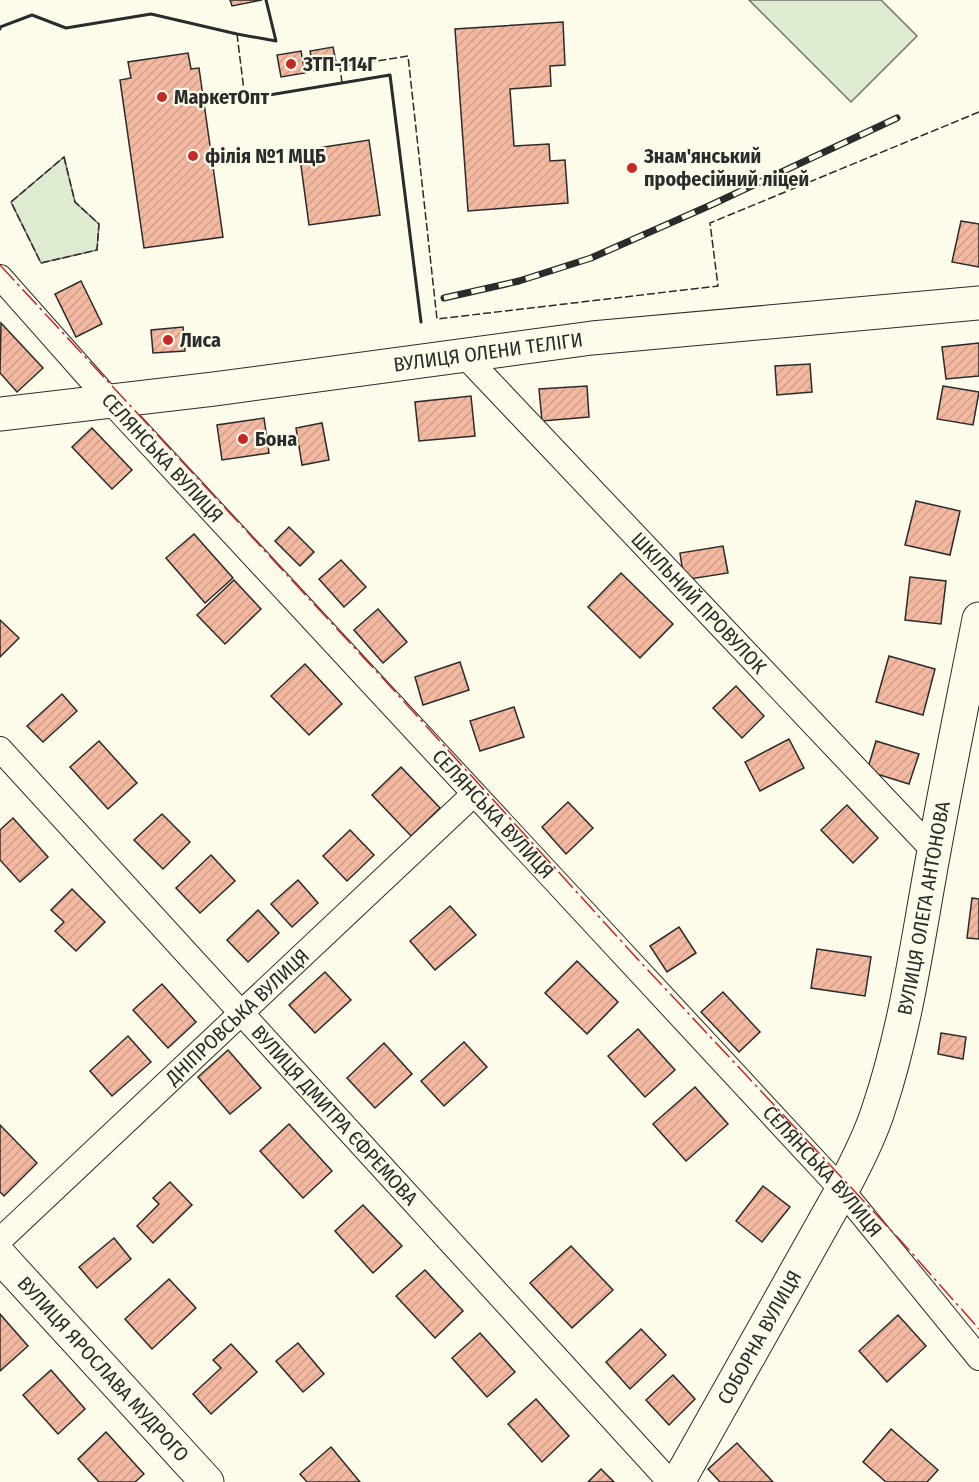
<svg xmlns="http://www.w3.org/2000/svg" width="979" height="1482" font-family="'Fira Sans Condensed',sans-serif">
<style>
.green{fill:#deebd1;stroke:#74746e;stroke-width:1.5}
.building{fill:url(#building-hatch);stroke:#2b2b2b;stroke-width:1.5}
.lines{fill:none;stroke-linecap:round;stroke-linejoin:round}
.street-casing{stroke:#2b2b2b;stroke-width:26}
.secondary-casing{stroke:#2b2b2b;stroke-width:35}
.street{stroke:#fdfbea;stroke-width:24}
.secondary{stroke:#fdfbea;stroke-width:33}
.rail-casing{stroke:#2b2b2b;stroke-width:7}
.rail{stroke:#fdfbea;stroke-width:4.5;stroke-dasharray:14;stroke-linecap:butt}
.fence{stroke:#2b2b2b;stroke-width:1.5;stroke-dasharray:8 3;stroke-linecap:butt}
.wall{stroke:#2b2b2b;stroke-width:3}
.power{stroke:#c62828;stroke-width:1.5;stroke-dasharray:21 4.5 3 4.5;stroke-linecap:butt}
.poi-dot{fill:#c62828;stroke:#fdfbea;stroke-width:2}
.labels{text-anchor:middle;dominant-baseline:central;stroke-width:4.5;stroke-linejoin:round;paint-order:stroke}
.poi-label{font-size:20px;font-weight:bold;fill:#2b2b2b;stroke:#fdfbea;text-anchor:start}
.street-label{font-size:20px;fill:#2b2b2b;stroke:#fdfbea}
</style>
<defs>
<pattern id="building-hatch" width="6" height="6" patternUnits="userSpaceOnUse" patternTransform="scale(1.5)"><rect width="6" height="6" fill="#f2b8a0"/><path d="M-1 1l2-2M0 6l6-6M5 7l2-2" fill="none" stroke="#d09e8a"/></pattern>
</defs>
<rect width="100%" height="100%" fill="#fdfbea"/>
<g class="green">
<path d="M749,0h132l36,36 -66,66z"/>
<path d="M64,157l11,45 24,22 -2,26 -56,13 -30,-61z"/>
</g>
<g class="building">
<path d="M230,0h32l-30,6z"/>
<path d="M563,22l2,43 -15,1 1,20 -41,3 4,57 35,-2 1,17 15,-1 3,43 -100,8 -13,-182z"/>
<path d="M333,47l4,20 -23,4 -4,-20z"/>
<path d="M301,51l4,22 -24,4 -4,-22z"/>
<path d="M188,53l3,16 8,-1 24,169 -79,11 -24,-168 11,-2 -3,-16z"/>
<path d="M369,140l11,75 -71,10 -10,-74z"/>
<path d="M961,221l18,3v43l-27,-5z"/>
<path d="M81,281l21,43 -26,13 -21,-43z"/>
<path d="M1,323l42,45 -26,24 -17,-19z"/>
<path d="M183,327l2,24 -32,2 -2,-23z"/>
<path d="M979,343v33l-33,3 -4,-32z"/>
<path d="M810,364l2,28 -35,3 -2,-29z"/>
<path d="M587,386l2,31 -47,4 -3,-32z"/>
<path d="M943,386l36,6 -6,33 -36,-6z"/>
<path d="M471,396l4,40 -56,5 -4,-39z"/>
<path d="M264,418l5,35 -47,7 -5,-35z"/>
<path d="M322,423l7,37 -27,5 -6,-37z"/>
<path d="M92,428l40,42 -20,19 -40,-42z"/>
<path d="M916,501l44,10 -10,44 -45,-10z"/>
<path d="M289,527l25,25 -14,14 -25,-25z"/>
<path d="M194,534l39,44 -28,25 -39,-45z"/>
<path d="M723,546l5,27 -44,7 -4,-27z"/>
<path d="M341,560l25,27 -22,20 -25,-28z"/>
<path d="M621,573l52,51 -33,34 -52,-51z"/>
<path d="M910,577l36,4 -5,43 -36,-4z"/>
<path d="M234,580l27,29 -36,35 -28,-29z"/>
<path d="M378,609l29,33 -24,21 -29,-33z"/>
<path d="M0,620l19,18 -19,19z"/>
<path d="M889,656l46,13 -12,46 -47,-13z"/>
<path d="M460,662l9,28 -46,15 -8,-28z"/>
<path d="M305,664l37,40 -33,31 -38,-39z"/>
<path d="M736,686l28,30 -22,22 -29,-30z"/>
<path d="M62,694l15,17 -34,31 -16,-16z"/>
<path d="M514,707l10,30 -44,14 -10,-30z"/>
<path d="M789,739l15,29 -44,23 -15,-29z"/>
<path d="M99,741l38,42 -29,26 -38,-42z"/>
<path d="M876,741l43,13 -10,30 -42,-13z"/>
<path d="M401,767l39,41 -29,28 -39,-41z"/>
<path d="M568,802l25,26 -27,26 -24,-27z"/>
<path d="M847,805l31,33 -25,25 -32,-33z"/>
<path d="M162,814l28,28 -27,27 -29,-29z"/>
<path d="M13,818l35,39 -28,25 -20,-22v-30z"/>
<path d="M350,830l24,25 -27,26 -24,-25z"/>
<path d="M211,855l24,26 -35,32 -24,-25z"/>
<path d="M298,880l20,23 -26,24 -21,-23z"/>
<path d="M72,889l33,33 -29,29 -21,-20 9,-9 -13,-12z"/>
<path d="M972,898l7,1v40l-12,-1z"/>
<path d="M450,906l26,29 -41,35 -25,-29z"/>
<path d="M258,910l21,23 -31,29 -21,-22z"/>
<path d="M679,927l17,26 -29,19 -17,-26z"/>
<path d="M817,949l54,8 -6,39 -54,-8z"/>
<path d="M577,961l41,41 -31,32 -42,-41z"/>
<path d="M325,972l26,28 -36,33 -26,-28z"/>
<path d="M162,984l34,38 -28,26 -35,-38z"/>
<path d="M723,992l37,40 -21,20 -38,-40z"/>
<path d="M638,1029l37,41 -30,27 -37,-41z"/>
<path d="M941,1033l25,4 -3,22 -25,-5z"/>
<path d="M128,1036l23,26 -39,34 -22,-25z"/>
<path d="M464,1042l23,25 -43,39 -23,-25z"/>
<path d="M384,1043l28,31 -37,34 -28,-30z"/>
<path d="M228,1050l33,38 -31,26 -32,-37z"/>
<path d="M695,1087l33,37 -42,37 -33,-37z"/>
<path d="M289,1124l43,47 -29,27 -43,-47z"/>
<path d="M0,1125l37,38 -33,33 -4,-4z"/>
<path d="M170,1182l22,23 -39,38 -16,-17 22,-22 -6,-6z"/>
<path d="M763,1186l27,21 -28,35 -26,-21z"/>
<path d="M363,1205l39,41 -29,27 -38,-42z"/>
<path d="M114,1238l17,21 -34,29 -18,-21z"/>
<path d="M571,1246l42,44 -41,38 -42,-45z"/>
<path d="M425,1270l38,41 -28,27 -39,-42z"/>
<path d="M169,1279l27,29 -44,41 -27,-30z"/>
<path d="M0,1314l28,32 -28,25z"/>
<path d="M898,1315l28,31 -39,36 -28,-31z"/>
<path d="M641,1329l25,26 -36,34 -24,-27z"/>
<path d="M480,1333l35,39 -28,25 -35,-39z"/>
<path d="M298,1343l26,31 -21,18 -27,-31z"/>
<path d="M231,1344l26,28 -46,42 -18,-20 28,-26 -8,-8z"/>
<path d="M51,1370l34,39 -27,25 -35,-39z"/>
<path d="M673,1375l22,24 -26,26 -23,-25z"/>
<path d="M536,1399l33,37 -27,26 -34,-38z"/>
<path d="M891,1429l47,41 -11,12h-41l-23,-20z"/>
<path d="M106,1432l38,42 -9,8h-36l-21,-23z"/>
<path d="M737,1443l36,39h-53l-12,-13z"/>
<path d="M331,1447l29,35h-53l-7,-8z"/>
<path d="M601,1469l13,13h-26z"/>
</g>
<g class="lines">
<g class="street-casing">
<g id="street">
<path id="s1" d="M0,277l110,124 732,789 137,168"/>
<path id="s2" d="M465,356l469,495"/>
<path id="s3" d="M0,749l670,733"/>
<path id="s4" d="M0,1240l474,-446"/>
</g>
</g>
<g class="secondary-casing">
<g id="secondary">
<path id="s5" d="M0,414l214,-25 378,-51 387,-35"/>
<path id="s6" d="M0,1256l207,226"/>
<path id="s7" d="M678,1482l164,-292c14,-26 28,-53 37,-82 28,-84 39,-171 55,-257 14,-78 30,-155 45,-232"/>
</g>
</g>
<use href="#street" class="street"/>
<use href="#secondary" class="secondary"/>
<g class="rail-casing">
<path id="rail" d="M444,298l75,-17 72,-23 120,-53 186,-87"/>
</g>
<use href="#rail" class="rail"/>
<g class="fence">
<path d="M237,34l8,65"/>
<path d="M342,83l-2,-16 68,-11 29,263 281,-33 -8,-63 269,-111"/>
<path d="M64,157l11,45 24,22 -2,26 -56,13 -30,-61z"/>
</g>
<g class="wall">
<path d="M0,29v-2l32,-12 34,13 85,-14 86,20 39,7 -10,-41"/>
<path d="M245,99l145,-24 31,247"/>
</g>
<path class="power" d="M0,265l389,420 243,268 269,288 78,88"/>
</g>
<g class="poi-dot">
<circle cx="291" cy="64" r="6"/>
<circle cx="162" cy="97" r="6"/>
<circle cx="193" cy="156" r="6"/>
<circle cx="632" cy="168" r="6"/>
<circle cx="168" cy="340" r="6"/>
<circle cx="243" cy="439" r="6"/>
</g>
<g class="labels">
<g class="poi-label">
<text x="303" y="64">ЗТП-114Г</text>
<text x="174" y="97">МаркетОпт</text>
<text x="205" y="156">філія №1 МЦБ</text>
<text x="644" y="156">Знам'янський<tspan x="644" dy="23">професійний ліцей</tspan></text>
<text x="180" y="340">Лиса</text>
<text x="255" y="439">Бона</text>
</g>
<g class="street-label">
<text stroke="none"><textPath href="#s5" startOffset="492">ВУЛИЦЯ ОЛЕНИ ТЕЛІГИ</textPath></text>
<text stroke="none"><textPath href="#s1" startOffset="243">СЕЛЯНСЬКА ВУЛИЦЯ</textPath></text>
<text stroke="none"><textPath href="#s2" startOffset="340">ШКІЛЬНИЙ ПРОВУЛОК</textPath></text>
<text stroke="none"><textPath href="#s1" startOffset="729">СЕЛЯНСЬКА ВУЛИЦЯ</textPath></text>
<text stroke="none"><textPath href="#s7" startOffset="630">ВУЛИЦЯ ОЛЕГА АНТОНОВА</textPath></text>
<text stroke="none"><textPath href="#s4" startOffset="326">ДНІПРОВСЬКА ВУЛИЦЯ</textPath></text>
<text stroke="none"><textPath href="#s3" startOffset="496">ВУЛИЦЯ ДМИТРА ЄФРЕМОВА</textPath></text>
<text stroke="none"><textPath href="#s1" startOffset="1215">СЕЛЯНСЬКА ВУЛИЦЯ</textPath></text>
<text stroke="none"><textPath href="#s7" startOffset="166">СОБОРНА ВУЛИЦЯ</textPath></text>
<text stroke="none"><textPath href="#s6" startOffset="153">ВУЛИЦЯ ЯРОСЛАВА МУДРОГО</textPath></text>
</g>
</g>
</svg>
